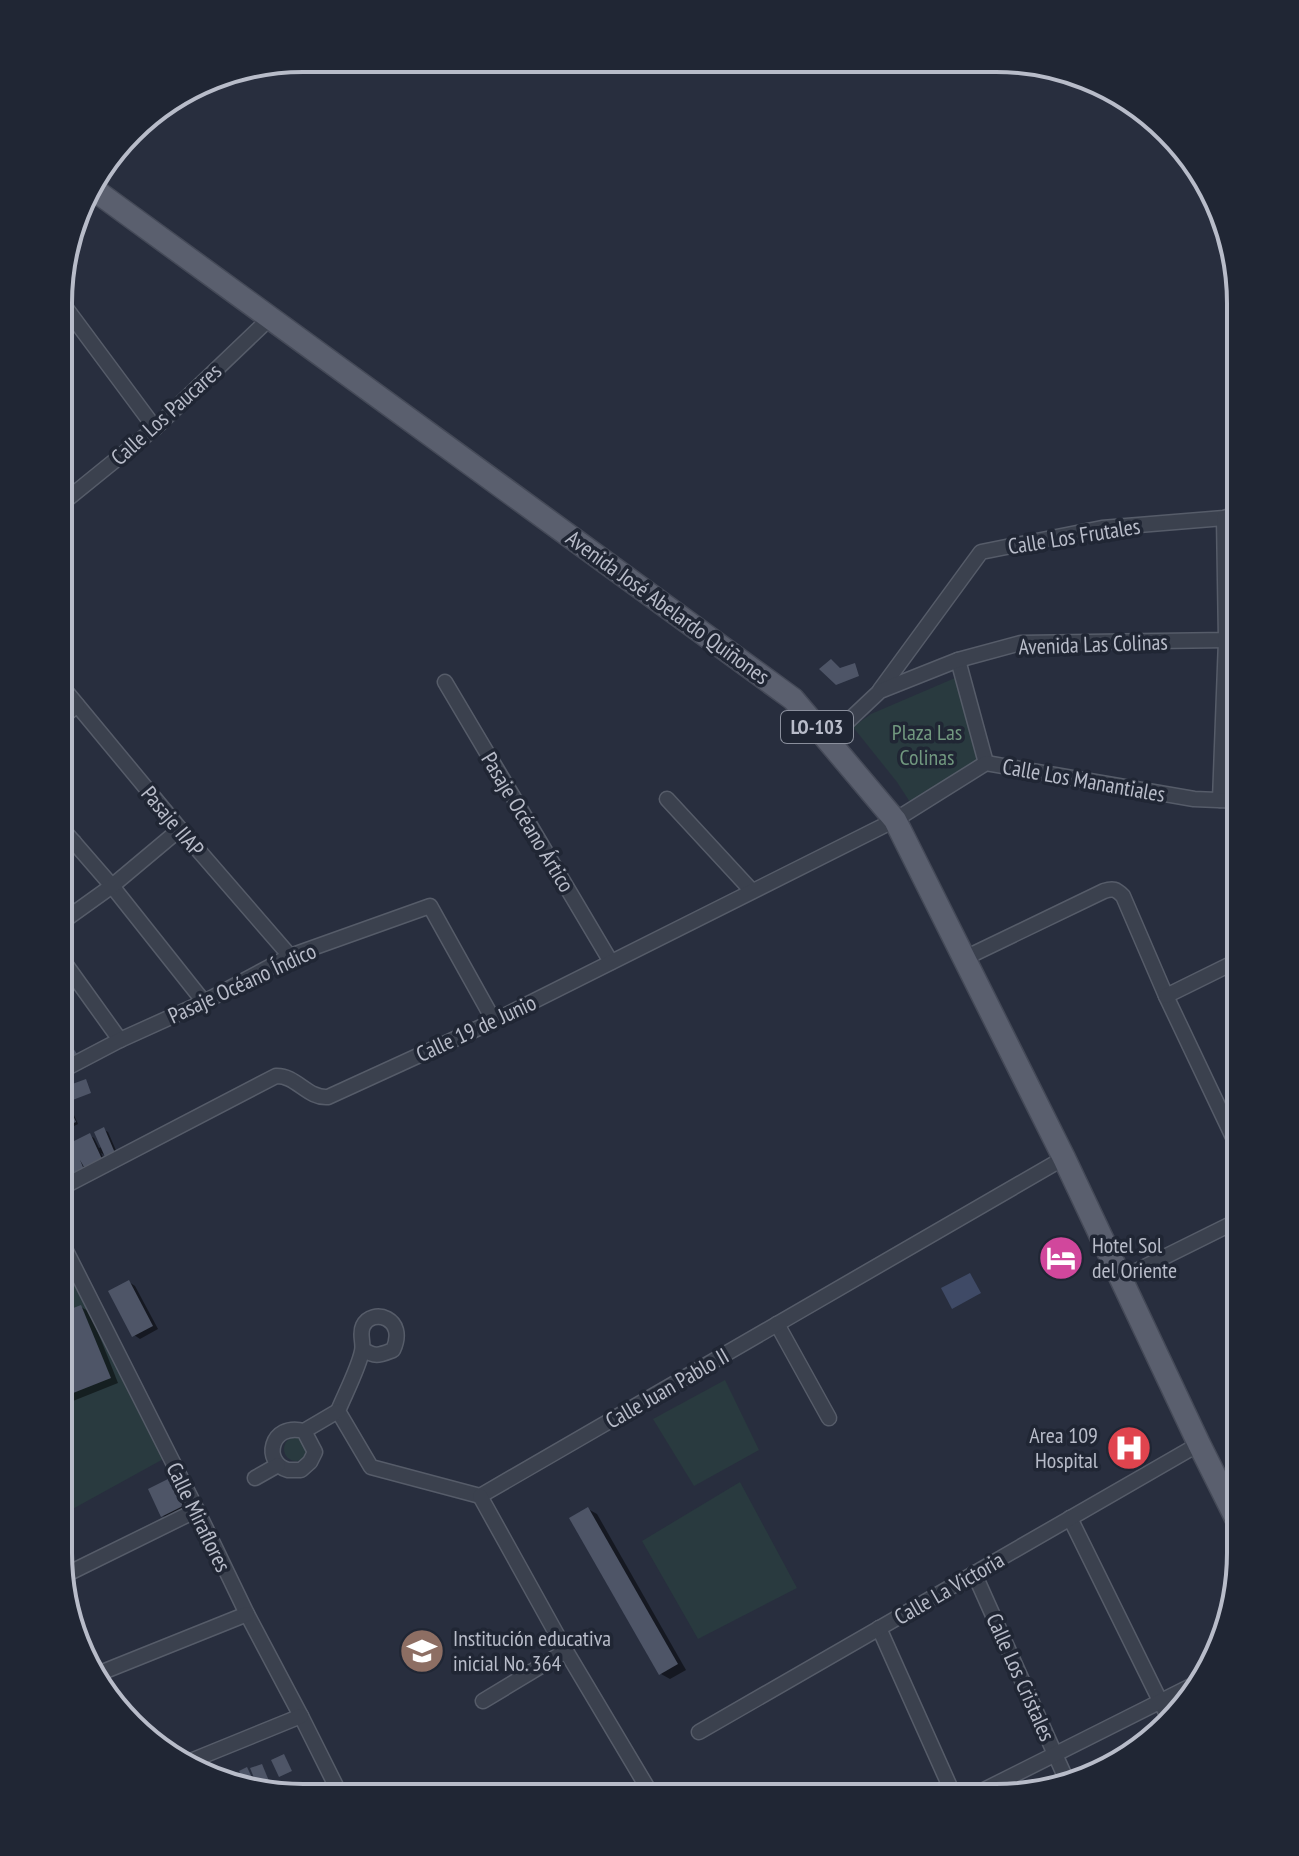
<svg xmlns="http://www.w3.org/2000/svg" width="1299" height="1856" font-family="'PT Sans Narrow',sans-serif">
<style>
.green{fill:#293a3f}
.water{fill:#3f4a66}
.shadow{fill:#0007}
.building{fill:#4e5567}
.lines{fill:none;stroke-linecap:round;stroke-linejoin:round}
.street-casing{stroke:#565c69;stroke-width:17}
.primary-casing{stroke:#454a58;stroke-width:25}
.street{stroke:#3b414e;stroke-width:14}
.primary{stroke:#5a5f6e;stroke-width:22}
.labels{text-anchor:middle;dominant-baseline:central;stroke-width:7;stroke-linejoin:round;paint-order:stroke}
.shield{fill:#202634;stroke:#8a8f9c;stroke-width:2}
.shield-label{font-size:20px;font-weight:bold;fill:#b8bcc9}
.street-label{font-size:22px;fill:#b8bcc9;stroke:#202634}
.park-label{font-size:22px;fill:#71987f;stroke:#202634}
.poi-label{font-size:22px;fill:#b8bcc9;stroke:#202634;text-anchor:start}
.rim{fill:none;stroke:#b8bcc9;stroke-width:4}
</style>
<rect width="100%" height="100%" fill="#282e3e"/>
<g class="green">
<path d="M955,678l5,1 22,91 -65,43 -20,-31 -44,-55 18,-13z"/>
<path d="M59,1231l117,221 -118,65z"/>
<path d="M725,1380l34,70 -65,36 -41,-67z"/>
<circle cx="296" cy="1449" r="12"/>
<path d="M740,1482l57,106 -99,51 -56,-98z"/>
</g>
<path class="water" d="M970,1273l11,20 -29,16 -11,-21z"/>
<g class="shadow">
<path d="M59,965l10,14 -5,5 -5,-3z"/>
<path d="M61,1092l4,3 13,29 -6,3 -7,-4 3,7 -9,3v-40z"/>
<path d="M104,1130l4,2 10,23 -8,3 -9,-5 4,8 -46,19v-24l2,-2 9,5 -2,-24 4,2 2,6 16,-7 4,2 5,10 3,-1z"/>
<path d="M129,1282l6,4 23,43 -18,10 -6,-4z"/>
<path d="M81,1307l9,5 28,71 -60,24v-91z"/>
<path d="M170,1480l4,2 12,26 -19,10 -4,-2z"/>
<path d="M588,1509l9,5 89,156 -16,9 -9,-5z"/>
</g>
<g class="building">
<path d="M831,659l9,9 15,-5 4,13 -23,9 -17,-16z"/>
<path d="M59,1027l18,27 -18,12z"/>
<path d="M86,1079l5,14 -21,8 -6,-14z"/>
<path d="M61,1090l15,32 -9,4 -8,-16v-19z"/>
<path d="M104,1127l11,26 -10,4 -11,-25z"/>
<path d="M68,1132l4,10 18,-9 12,26 -18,8 -4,-7 6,14 -10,5 -17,-40v-2z"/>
<path d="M61,1152l9,20 -11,5v-24z"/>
<path d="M129,1280l24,46 -21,11 -24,-46z"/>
<path d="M81,1305l30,73 -53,21v-85z"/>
<path d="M170,1478l13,28 -22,11 -13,-28z"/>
<path d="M588,1507l90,157 -19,11 -90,-157z"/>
<path d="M284,1754l8,17 -13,6 -8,-17z"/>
<path d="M262,1764l7,17 -12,4 -7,-17z"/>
<path d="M247,1767l9,19 -4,2 -6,-3 -7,-14z"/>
</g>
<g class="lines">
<g class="street-casing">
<g id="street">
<path d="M60,300l95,128"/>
<path d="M60,505l95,-77 114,-109"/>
<path d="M958,660l28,103"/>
<path d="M445,682l166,280"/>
<path d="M59,683l121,146 110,127"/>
<path d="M880,690l101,-138 121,-24 122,-10 17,-6"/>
<path d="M59,720l18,-15"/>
<path d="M828,740l52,-49 78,-31 63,-17 205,-3 15,-2"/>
<path d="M667,799l85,92"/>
<path d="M1220,800l6,-160 -2,-122"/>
<path d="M59,825l53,61 92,116"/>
<path d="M59,855l15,-13"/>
<path d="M59,924l53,-38 68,-57"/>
<path d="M59,955l61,85"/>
<path d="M965,958l139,-67c9,-3 12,-2 19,5l43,100 75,158"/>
<path d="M1166,996l75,-37"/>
<path d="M59,1072l61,-32 84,-38 86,-46 140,-50 64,115"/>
<path d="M59,1189l217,-113c20,-1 32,23 52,21l166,-76 401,-201 91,-57 208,36 47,2"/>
<path d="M59,1237l138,273 50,104 54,102 40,80"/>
<path d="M1122,1278l119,-59"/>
<path d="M777,1324l52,94"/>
<path d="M363,1349c12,9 17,6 30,1 15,-32 -21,-43 -30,-24 -4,8 1,17 -1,25 -3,16 -17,43 -24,60l33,56 109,29 584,-338"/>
<path d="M304,1431l11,21 -5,10 -9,8c-1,0 -12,0 -13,0 -26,-7 -18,-48 16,-39l34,-20"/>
<path d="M255,1478l23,-13"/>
<path d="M480,1496l86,155 87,146"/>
<path d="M1070,1518l98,199"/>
<path d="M974,1573l93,208"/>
<path d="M63,1576l134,-66"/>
<path d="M879,1628l76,170"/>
<path d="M95,1675l152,-61"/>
<path d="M483,1701l83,-50"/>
<path d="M699,1732l500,-288"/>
<path d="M188,1762l113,-46"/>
<path d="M968,1798l235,-118"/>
</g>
</g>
<g class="primary-casing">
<path id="primary" d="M89,186l704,513 102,121 169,338 135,286 41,82"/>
</g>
<use href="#street" class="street"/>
<use href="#primary" class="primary"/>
</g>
<defs>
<g id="hotel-disc" transform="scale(2.3)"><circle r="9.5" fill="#d1479c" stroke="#202634"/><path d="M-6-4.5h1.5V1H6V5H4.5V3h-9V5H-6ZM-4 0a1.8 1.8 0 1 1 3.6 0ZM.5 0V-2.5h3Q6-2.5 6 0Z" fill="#fff"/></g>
<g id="hospital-disc" transform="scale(2.3)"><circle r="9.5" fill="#e0444e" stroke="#202634"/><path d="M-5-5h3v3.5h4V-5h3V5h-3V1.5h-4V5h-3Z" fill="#fff"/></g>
<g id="school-disc" transform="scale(2.3)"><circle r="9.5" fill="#8d6e63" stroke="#202634"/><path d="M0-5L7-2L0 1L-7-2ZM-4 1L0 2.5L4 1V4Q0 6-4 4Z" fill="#fff"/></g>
</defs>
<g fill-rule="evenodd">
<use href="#hotel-disc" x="1061" y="1258"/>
<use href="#hospital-disc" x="1129" y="1448"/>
<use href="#school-disc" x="422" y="1651"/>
</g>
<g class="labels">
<rect class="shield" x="781" y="711" width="72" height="32" rx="6"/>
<g class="shield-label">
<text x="817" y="727">LO-103</text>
</g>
<g class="street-label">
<text transform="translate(166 414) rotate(-42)">Calle Los Paucares</text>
<text transform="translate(1074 536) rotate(-9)">Calle Los Frutales</text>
<text transform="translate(668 607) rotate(36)">Avenida José Abelardo Quiñones</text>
<text transform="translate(1093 644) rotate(-2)">Avenida Las Colinas</text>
<text transform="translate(1084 780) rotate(10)">Calle Los Manantiales</text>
<text transform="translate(173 821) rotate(50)">Pasaje IIAP</text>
<text transform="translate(528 822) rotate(59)">Pasaje Océano Ártico</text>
<text transform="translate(242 983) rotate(-25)">Pasaje Océano Índico</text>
<text transform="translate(476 1028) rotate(-25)">Calle 19 de Junio</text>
<text transform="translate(667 1388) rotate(-30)">Calle Juan Pablo II</text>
<text transform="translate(199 1517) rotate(64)">Calle Miraflores</text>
<text transform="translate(949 1588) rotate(-30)">Calle La Victoria</text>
<text transform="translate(1021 1677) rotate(66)">Calle Los Cristales</text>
</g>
<g class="park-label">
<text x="927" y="732">Plaza Las<tspan x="927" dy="25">Colinas</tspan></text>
</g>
<g class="poi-label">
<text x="1092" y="1245">Hotel Sol<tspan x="1092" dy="25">del Oriente</tspan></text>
<text x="1098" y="1435" text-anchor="end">Area 109<tspan x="1098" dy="25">Hospital</tspan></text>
<text x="453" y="1638">Institución educativa<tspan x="453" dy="25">inicial No. 364</tspan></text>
</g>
</g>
<path d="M0 0H1299V1856H0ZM303 72H996A231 231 0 0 1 1227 303V1553A231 231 0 0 1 996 1784H303A231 231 0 0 1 72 1553V303A231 231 0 0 1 303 72Z" fill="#202634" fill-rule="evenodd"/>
<path class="rim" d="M303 72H996A231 231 0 0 1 1227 303V1553A231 231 0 0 1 996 1784H303A231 231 0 0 1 72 1553V303A231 231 0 0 1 303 72Z"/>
</svg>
